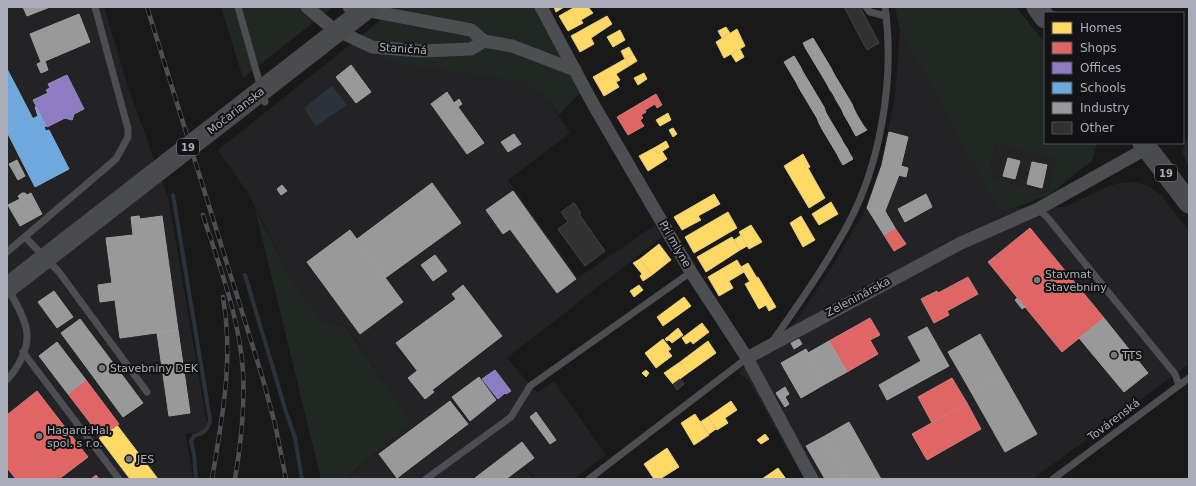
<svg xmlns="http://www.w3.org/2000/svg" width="1196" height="486" font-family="'DejaVu Sans',sans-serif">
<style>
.built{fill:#232325}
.green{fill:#212823;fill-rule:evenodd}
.water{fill:#2c323b}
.homes{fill:#ffd966;stroke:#e6cc7f}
.shops{fill:#e06666;stroke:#d07b7f}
.offices{fill:#8e7cc3;stroke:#968bc0}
.schools{fill:#6fa8dc;stroke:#81aad2}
.industry{fill:#999;stroke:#9e9fa3}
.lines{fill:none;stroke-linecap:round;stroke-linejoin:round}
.stream{stroke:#2c323b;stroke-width:4}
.building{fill:#313131;stroke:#414245}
.service{stroke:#4d4e52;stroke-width:7}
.minor{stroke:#4d4e52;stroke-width:13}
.primary{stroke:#4a4b4e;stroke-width:21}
.rail-casing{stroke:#4e4f52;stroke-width:4.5}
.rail{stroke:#131315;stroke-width:3;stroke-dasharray:9;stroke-linecap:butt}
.primary-bridge{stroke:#4a4b4e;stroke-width:21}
.poi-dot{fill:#777981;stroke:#131315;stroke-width:1.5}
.labels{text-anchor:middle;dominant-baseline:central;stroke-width:4;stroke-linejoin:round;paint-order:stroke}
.shield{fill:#131315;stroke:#7d7f88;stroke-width:1}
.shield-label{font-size:10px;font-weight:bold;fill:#aaadb9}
.street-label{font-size:11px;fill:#aaadb9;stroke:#131315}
.poi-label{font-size:11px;fill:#aaadb9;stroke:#131315;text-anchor:start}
</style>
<rect width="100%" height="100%" fill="#191919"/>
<g class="built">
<path d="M7,7h97l25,83 39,107 40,233 -23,4 7,35 1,10h-186z"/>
<path d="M900,30l98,178 67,-1 41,-20 14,-4 14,-1 15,4 13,10 27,35v133l-156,115h-229l-56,-99 -10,-8 58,-51 39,-59 29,-50 18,-52 13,-64z"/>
<path d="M351,44l47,20 126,18 25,19 21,32 -62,47 70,98 77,-53 7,12 -155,121 30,35 17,-12 52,74 -33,24h-37l-10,-11 -15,11h-165l66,-57 -65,-95 -26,-7 -30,-42 -43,-85 -30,-43z"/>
<path d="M995,145l60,14 -7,36 -53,-16 -5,-10z"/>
</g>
<g class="green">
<path d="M221,7h112l-90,71z"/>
<path d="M397,7h137l46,86 -21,22 -10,-14 -25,-19 -126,-18 -47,-20z"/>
<path d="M895,7h121l29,36v100h52l-5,18 -44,34 -33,13 -17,1 -98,-179zM995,145l60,14 -7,35 -53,-15 -5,-10z"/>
<path d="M1189,133v35l-7,-16z"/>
<path d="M255,209l36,69 30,42 25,7 66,95 -67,57h-24z"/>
<path d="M524,469l10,10h-23z"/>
</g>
<path class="water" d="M332,86l15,19 -31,21 -12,-18z"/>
<g class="homes">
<path d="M554,7h10l-8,5z"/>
<path d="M575,7h13l5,6 -12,7 2,3 -15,8 -9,-15z"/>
<path d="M607,16l5,8 -21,14 3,6 -14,8 -9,-16z"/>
<path d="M726,27l4,6 -8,5 -4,-7z"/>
<path d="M737,29l8,17 -21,12 -8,-16z"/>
<path d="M620,30l5,10 -12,7 -6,-10z"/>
<path d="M629,47l4,7 -8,5 -4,-8z"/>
<path d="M740,49l4,8 -8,5 -5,-8z"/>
<path d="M633,54l4,7 -8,5 -4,-7z"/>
<path d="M625,59l4,7 -13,8 4,6 -4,2 3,5 -15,9 -11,-19z"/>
<path d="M644,73l3,6 -9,6 -4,-7z"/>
<path d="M668,113l3,7 -11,6 -4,-6z"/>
<path d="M673,128l4,6 -4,3 -4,-7z"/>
<path d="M666,141l3,6 -11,7 -4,-6z"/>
<path d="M654,148l4,6 4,-3 5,8 -19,12 -9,-15z"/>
<path d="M803,154l7,13 -2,1 17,30 -16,10 -25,-42z"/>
<path d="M714,194l6,10 -22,12 3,4 -19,10 -8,-13z"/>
<path d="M831,202l7,12 -19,11 -7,-11z"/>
<path d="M728,212l9,16 -43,25 -9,-16z"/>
<path d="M801,216l14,24 -12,7 -13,-24z"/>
<path d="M751,225l11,17 -13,7 -10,-17z"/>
<path d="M741,235l6,11 -7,4 -6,-10z"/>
<path d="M732,237l8,13 -34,22 -9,-15z"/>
<path d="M659,244l12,16 -19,15 -12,-16z"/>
<path d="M640,259l12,16 -9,6 -3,-5 2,-2 -9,-11z"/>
<path d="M737,260l7,12 -15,9 4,7 -14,8 -11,-19z"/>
<path d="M748,263l9,15 -7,4 -9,-15z"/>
<path d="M758,277l18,30 -7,4 -3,-6 -7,4 -14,-25z"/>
<path d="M639,285l4,5 -9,7 -4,-6z"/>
<path d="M684,297l7,9 -28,20 -6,-9z"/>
<path d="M702,323l7,9 -16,12 -2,-3 -5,3 -4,-6z"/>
<path d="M678,328l5,7 -11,8 -3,-3 -2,1 -2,-2z"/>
<path d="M663,339l8,10 -3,2 4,5 -16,12 -11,-15z"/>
<path d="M708,341l8,12 -28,20 -8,-11z"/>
<path d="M680,362l8,11 -15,11 -9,-11z"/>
<path d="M646,370l3,3 -3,4 -4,-4z"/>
<path d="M731,401l6,9 -12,8 3,5 -11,7 -9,-13z"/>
<path d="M695,414l14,21 -15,10 -13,-22z"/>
<path d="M708,417l8,12 -7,5 -9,-12z"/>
<path d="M117,425l41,54h-28l-31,-41z"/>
<path d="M765,434l4,5 -8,5 -4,-4z"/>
<path d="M667,448l12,19 -19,12h-6l-10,-15z"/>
<path d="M778,468l8,11h-24z"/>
</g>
<g class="shops">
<path d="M656,94l6,11 -5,3 -2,-4 -10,6 1,2 -5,3 2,3 -3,2 4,6 -16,9 -11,-18z"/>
<path d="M895,228l11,16 -12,7 -10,-16z"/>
<path d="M1030,228l74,90 -42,34 -74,-90z"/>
<path d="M968,277l10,17 -31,17 2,4 -15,8 -13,-24 16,-8 1,2z"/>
<path d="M870,318l10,17 -10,5 8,14 -31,18 -18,-31z"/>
<path d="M952,378l15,25 -35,20 -14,-26z"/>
<path d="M86,380l33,44 -18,13 -33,-43z"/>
<path d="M37,391l51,66 -29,22h-43l-9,-11v-53z"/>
<path d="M967,403l14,26 -54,31 -15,-26z"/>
<path d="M96,475l3,4h-8z"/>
</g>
<g class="offices">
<path d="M67,75l17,34 -10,5 -2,6 -7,-2 -18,9 -14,-27 15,-7 -2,-3 4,-2 -2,-4z"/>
<path d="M495,370l16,21 -5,3 -1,-1 -7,6 -16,-20z"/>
</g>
<g class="schools">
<path d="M7,69l9,17 -9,5z"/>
<path d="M16,86l17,33 -26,13v-41z"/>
<path d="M35,107h1l10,19 -2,1 2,4 3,-1 20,39 -34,18 -28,-55 31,-16z"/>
</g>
<g class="industry">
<path d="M23,7h27l-23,9z"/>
<path d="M79,14l11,28 -45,19 3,9 -7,3 -4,-9 4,-2 -11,-28z"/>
<path d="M813,38l3,5 -10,6 -3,-6z"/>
<path d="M816,43l3,5 -10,6 -3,-5z"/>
<path d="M819,48l3,5 -10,6 -3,-5z"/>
<path d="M822,53l3,5 -10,6 -3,-5z"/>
<path d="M794,56l3,5 -10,6 -3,-5z"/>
<path d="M825,58l3,5 -10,6 -3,-5z"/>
<path d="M797,61l3,5 -10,6 -3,-5z"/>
<path d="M828,63l3,5 -10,6 -3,-5z"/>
<path d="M351,65l20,27 -15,11 -20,-26z"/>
<path d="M800,66l3,6 -10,5 -3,-5z"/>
<path d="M831,68l3,6 -10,5 -3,-5z"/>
<path d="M803,72l3,5 -10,5 -3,-5z"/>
<path d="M834,74l3,5 -10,5 -3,-5z"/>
<path d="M806,77l3,5 -10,6 -3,-6z"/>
<path d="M837,79l3,5 -10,6 -3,-6z"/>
<path d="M809,82l3,5 -10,6 -3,-5z"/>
<path d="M840,84l3,5 -10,5 -3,-4z"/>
<path d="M812,87l3,5 -10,6 -3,-5z"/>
<path d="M843,89l3,5 -10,6 -3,-6z"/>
<path d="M447,92l7,11 5,-4 3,5 -4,3 26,36 -17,11 -36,-50z"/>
<path d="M815,92l3,5 -10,6 -3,-5z"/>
<path d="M846,94l3,5 -10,6 -3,-5z"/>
<path d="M818,97l3,5 -10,6 -3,-5z"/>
<path d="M849,99l3,5 -10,6 -3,-5z"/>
<path d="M821,102l3,5 -10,6 -3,-5z"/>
<path d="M852,104l2,5 -10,6 -2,-5z"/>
<path d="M824,107l2,6 -9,5 -3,-5z"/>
<path d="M854,109l3,6 -10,5 -3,-5z"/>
<path d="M826,113l3,5 -10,5 -2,-5z"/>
<path d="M857,115l3,5 -10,5 -3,-5z"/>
<path d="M829,118l3,5 -10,6 -3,-6z"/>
<path d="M860,120l3,5 -10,6 -3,-6z"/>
<path d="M832,123l3,5 -10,6 -3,-5z"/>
<path d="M863,125l4,5 -11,6 -3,-5z"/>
<path d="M835,128l3,5 -10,6 -3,-5z"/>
<path d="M889,132l19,5 -7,29 7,2 -2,9 -7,-2 -14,36 -18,-3 15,-43z"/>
<path d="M838,133l3,5 -10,6 -3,-5z"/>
<path d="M514,134l7,10 -13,8 -7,-10z"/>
<path d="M841,138l3,6 -10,5 -3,-5z"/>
<path d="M844,144l3,4 -10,6 -3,-5z"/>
<path d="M847,148l3,6 -10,6 -3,-6z"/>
<path d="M850,154l3,5 -10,6 -3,-5z"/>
<path d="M1008,158l12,3 -5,18 -12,-3z"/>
<path d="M17,160l8,16 -7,4 -9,-16z"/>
<path d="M1032,162l15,3 -5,23 -15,-4z"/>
<path d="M432,183l29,40 -76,55 -28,-39z"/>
<path d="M282,185l5,6 -6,4 -4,-6z"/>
<path d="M513,191l17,24 -27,19 -17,-24z"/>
<path d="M22,193h3l2,2 4,-2 11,21 -22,12 -12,-21 12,-6 -2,-3z"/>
<path d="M926,194l6,13 -27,15 -7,-13z"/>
<path d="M867,208l18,3 10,17 -11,7z"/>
<path d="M530,215l46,64 -19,14 -47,-64z"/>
<path d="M139,216l1,3 22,-3 16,114 -58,8 -5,-38 -15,2 -2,-17 14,-2 -6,-45 27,-3 -2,-18z"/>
<path d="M350,230l53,72 -43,32 -53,-72z"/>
<path d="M435,255l12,16 -14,10 -12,-16z"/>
<path d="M463,285l39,51 -70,54 -36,-47 60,-44 -4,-5z"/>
<path d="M54,291l19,26 -16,11 -19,-26z"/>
<path d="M1017,298l8,9 -3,2 -7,-9z"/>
<path d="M1104,318l44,55 -24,19 -45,-54z"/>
<path d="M80,319l63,84 -20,14 -62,-84z"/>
<path d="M927,327l22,39 -62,34 -8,-15 42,-24 -13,-24z"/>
<path d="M178,330l12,83 -21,3 -12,-83z"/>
<path d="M980,334l23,40 -32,18 -23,-40z"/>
<path d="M799,339l3,5 -8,5 -3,-6z"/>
<path d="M829,341l18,31 -22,12 -17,-31z"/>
<path d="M57,342l29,38 -18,14 -29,-38z"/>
<path d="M806,349l19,35 -24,14 -20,-35z"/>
<path d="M417,371l17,21 -9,7 -17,-21z"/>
<path d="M1003,374l34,60 -32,18 -34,-60z"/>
<path d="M479,377l17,23 -26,21 -18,-24z"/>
<path d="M785,387l4,7 -4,3 4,7 -4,3 -9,-14z"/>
<path d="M450,401l18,23 -71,54 -18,-24z"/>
<path d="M536,412l20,28 -6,4 -20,-27z"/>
<path d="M849,422l4,7 -26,15 -4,-7z"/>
<path d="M853,429l28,50h-34l-20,-35z"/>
<path d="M823,437l24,42h-22l-19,-33z"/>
<path d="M522,442l12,16 -28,21h-30l-1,-1z"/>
</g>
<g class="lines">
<g class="stream">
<path d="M173,195l37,224c-1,11 -6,14 -16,17l-3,5 3,13 2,25"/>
<path d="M245,275l42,140"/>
<path d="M288,417l7,21 7,41"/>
</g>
</g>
<g class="building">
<path d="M844,7h16l19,36 -12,7z"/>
<path d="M574,203l7,10 -2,1 26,37 -20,15 -27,-37 10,-7 -7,-10z"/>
<path d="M680,379l4,5 -7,6 -4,-6z"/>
</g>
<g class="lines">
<g class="service">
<path d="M238,7l27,95"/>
<path d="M866,7l4,5 16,4"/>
<path d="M1038,209l9,8 128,157 4,11"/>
<path d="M25,237l34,35 88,120"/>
<path d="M7,252l109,-93 12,-22v-8l-33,-122"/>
<path d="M772,342c26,-37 52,-74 74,-114 35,-63 49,-150 39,-221"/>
<path d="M23,352l96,127"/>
<path d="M7,380c10,-11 21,-30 20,-45 0,-14 -12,-34 -19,-46"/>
<path d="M426,479l85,-62 19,-31 161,-114"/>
<path d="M589,479l158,-121"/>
<path d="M1053,479l136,-101"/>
</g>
<g class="minor">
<path d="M307,7l25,21 40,19 49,4 50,-2 13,-8"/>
<path d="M349,7l122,23 13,11 28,5 63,24"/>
<path d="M541,7l52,97 98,168 56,86 65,121"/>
<path d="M747,358l214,-115 77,-34 109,-61"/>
</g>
<g class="primary">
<path d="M1037,7l8,11"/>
<path d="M1143,143l46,60"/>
</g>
<g class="rail-casing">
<g id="rail">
<path d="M147,7l115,369 13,48 11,55"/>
<path d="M203,215c16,50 37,104 40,157 2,36 -2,71 -8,107"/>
<path d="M212,479c10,-60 22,-120 11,-182"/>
</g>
</g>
<use href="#rail" class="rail"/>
<path class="primary-bridge" d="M7,288l362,-281"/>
</g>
<g class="poi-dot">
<circle cx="1037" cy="280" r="4"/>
<circle cx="1114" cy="355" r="4"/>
<circle cx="102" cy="368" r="4"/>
<circle cx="39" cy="436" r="4"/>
<circle cx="129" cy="459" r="4"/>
</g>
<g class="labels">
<g class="shield">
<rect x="177" y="139" width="22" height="16" rx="3"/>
<rect x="1155" y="165" width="22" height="16" rx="3"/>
</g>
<g class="shield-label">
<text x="188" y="147">19</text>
<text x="1166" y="173">19</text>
</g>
<g class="street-label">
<text transform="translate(403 49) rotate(4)">Staničná</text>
<text transform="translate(236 111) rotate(-38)">Močarianska</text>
<text transform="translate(675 244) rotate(60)">Pri mlyne</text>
<text transform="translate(858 297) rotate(-28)">Zeleninárska</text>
<text transform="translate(1114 420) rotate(-37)">Továrenská</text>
</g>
<g class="poi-label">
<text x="1045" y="274">Stavmat<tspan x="1045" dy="13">Stavebniny</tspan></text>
<text x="1122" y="355">TTS</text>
<text x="110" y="368">Stavebniny DEK</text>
<text x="47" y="430">Hagard:Hal,<tspan x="47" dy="13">spol. s r.o.</tspan></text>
<text x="137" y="459">JES</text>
</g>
</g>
<rect width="1196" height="486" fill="none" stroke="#aaadb9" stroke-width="16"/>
<rect x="1044" y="12" width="140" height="132" fill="#131315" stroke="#4f5157"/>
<rect x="1052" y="22" width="20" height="12" fill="#ffd966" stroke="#4f5157"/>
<text x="1080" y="32" font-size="12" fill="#aaadb9">Homes</text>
<rect x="1052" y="42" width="20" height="12" fill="#e06666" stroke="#4f5157"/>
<text x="1080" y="52" font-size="12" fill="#aaadb9">Shops</text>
<rect x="1052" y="62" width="20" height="12" fill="#8e7cc3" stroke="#4f5157"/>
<text x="1080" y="72" font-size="12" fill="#aaadb9">Offices</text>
<rect x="1052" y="82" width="20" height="12" fill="#6fa8dc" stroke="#4f5157"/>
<text x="1080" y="92" font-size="12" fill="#aaadb9">Schools</text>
<rect x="1052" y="102" width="20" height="12" fill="#999999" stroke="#4f5157"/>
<text x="1080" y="112" font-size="12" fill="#aaadb9">Industry</text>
<rect x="1052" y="122" width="20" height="12" fill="#313131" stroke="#4f5157"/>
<text x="1080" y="132" font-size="12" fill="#aaadb9">Other</text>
</svg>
